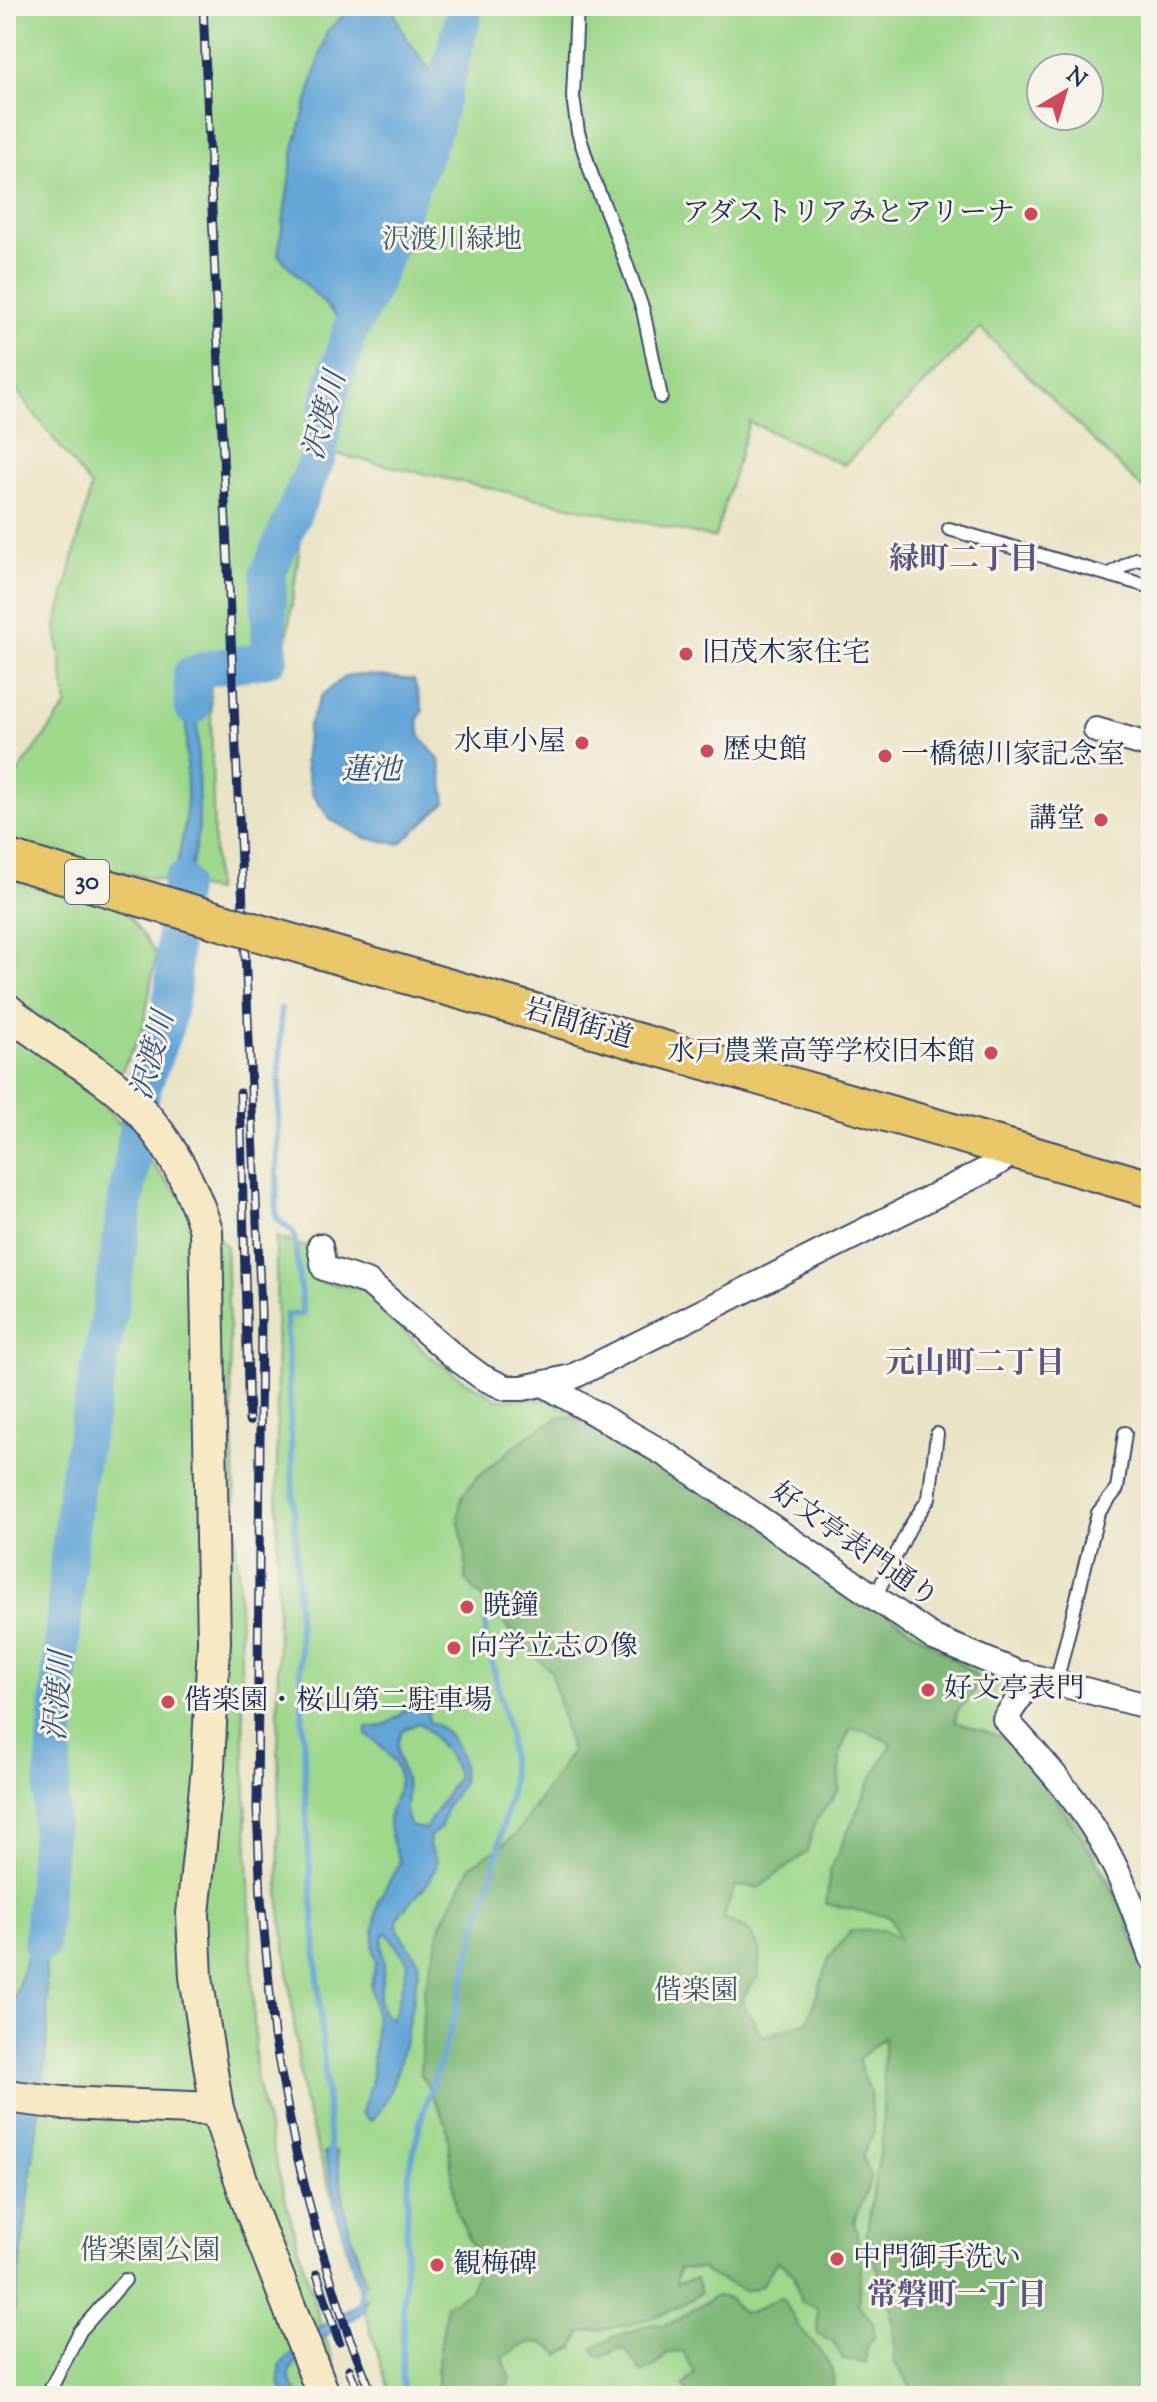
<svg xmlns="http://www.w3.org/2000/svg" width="1157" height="2402" font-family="'Sorts Mill Goudy','Noto Serif JP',serif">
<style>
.green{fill:#9ed88b;stroke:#5c8474;stroke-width:2;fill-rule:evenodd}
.forest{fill:#7eb877;stroke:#4c746a;stroke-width:2;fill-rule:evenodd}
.water{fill:#64a6d8;stroke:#406a9b;stroke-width:2;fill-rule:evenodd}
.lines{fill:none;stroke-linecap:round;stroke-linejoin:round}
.stream{stroke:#64a6d8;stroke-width:6}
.river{stroke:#64a6d8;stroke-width:36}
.lane-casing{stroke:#3a4a6e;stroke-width:16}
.street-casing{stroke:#3a4a6e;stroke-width:28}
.secondary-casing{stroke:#3a4a6e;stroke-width:36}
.primary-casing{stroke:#3a4a6e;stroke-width:40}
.lane{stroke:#fff;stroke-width:12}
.street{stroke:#fff;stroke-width:24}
.secondary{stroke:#f7e9c3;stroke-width:32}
.primary{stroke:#eac769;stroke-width:36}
.rail-casing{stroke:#1b2f5e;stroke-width:9}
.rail{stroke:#f7f3e8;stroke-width:6;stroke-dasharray:18;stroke-linecap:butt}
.primary-bridge-casing{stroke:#3a4a6e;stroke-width:40;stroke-linecap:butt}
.primary-bridge{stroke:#eac769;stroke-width:36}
.poi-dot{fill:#d1495b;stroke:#f7f3e8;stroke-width:3}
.labels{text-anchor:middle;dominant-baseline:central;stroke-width:6;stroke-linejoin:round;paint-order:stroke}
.shield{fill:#f7f3e8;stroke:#5d6a87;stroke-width:2}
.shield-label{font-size:26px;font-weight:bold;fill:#1b2f5e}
.poi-label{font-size:28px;fill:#1b2f5e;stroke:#f7f3e8;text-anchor:start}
.park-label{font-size:28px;fill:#3c5969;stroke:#f7f3e8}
.street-label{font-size:28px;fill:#1b2f5e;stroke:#f7f3e8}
.water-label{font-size:30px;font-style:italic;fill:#315383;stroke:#f7f3e8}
.neighbourhood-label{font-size:30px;font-weight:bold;fill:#5c5484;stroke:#f7f3e8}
</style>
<rect width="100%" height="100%" fill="#f7f3e8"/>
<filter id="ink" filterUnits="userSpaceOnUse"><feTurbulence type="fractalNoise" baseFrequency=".0125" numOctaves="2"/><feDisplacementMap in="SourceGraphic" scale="16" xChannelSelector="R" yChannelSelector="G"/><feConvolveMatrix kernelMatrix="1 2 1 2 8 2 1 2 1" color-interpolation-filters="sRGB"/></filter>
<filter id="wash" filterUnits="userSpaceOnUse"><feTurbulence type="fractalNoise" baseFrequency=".006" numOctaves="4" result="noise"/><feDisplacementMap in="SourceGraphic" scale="32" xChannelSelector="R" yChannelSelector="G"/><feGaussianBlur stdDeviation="1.8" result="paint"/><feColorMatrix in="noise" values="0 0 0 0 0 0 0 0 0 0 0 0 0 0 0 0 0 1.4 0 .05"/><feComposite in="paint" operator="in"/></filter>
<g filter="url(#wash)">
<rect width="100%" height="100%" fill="#eae4c6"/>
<g class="green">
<path d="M6,6h1145v491l-171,-169 -136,137 -95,-43 -34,116 -402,-89 -27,198 -76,24 5,220 -121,-25 62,88 -13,76 -39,75 56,68 66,73 30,830c24,109 52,215 89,320h-339v-1607l61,-84 -11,-78 35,-140 -85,-110zM1041,68h48v48h-48z"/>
<path d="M276,1237l36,12 8,33 44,6 62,65 37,27 35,19h50l452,274 16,26 -19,23 35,36 47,68 52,90 15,60 5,9v411h-761l-87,-297 -24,-204z"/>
</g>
<g class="forest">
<path d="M562,1416l27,3 173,107 214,149 -2,17 -17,20 -2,10 49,16 39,42 38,57 43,73 27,82v404h-232l-4,-3 -22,-33 2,-11 -4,-42 -25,-71 17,-104 1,-95 -26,23 12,33 4,39 -12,24 9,23 -17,42 8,36 -4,47 15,19 1,13 -8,11v16l-22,-3 -11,-17 -16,-10 1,-24 -18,-8 -6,-27 -17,-13 -15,25 -18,5c-14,-9 -30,-11 -42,-22l-23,-1 -3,16 20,-5 4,14c-32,25 -79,35 -119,39l-7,16 -14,7c-20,-21 -37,-13 -57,3l7,22 -9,16h-63c-4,-31 6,-60 8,-91l24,-14 9,-31 -23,-49 -10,-88 -26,-51 4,-79 18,-71 29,-56 44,-30 56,-84 -20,-81 -35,-34 -51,-58 1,-21 -8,-41 4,-20 14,-19 54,-44zM850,1729l15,1 27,14 -20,34 -42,92 -4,34 64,13 9,22 -16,-9 -32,1 -22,27 -21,63 -45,16 -22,-37 17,-24 2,-27 -11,-18 -26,-13 12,-32 24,2 48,-36 8,-30 24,-32 1,-37z"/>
<path d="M716,2296l14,3c19,31 28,3 52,-1 7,9 10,18 16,27 14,22 48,42 31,71h-139l-7,-10 12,-13 -12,-21 -16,1 -9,11 -16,9 -16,-23 -7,-2 -16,9 -6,-3 -4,-6 21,-11 39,-13 11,1 11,-4z"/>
</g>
<g class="water">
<path d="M354,6h37l13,28 39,55 -93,242 -72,-76 16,-107 33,-117z"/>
<path d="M325,460l-50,115 -3,19 2,70 -12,-45v-49z"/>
<path d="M209,660l-5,13 -7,6 2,148 -14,73 -14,-2 14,-74 2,-26 -2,-130z"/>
<path d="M347,675h22l45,5 9,31 -5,8 3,18 19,24 6,41 -46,42 -35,-6 -34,-18 -19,-26 -8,-33 4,-34 13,-31z"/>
<path d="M423,1688l14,8 -10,14 2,12c26,9 36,36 33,62l-15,21 -6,23 -11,8 -1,10 8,15c-4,31 -41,44 -40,64 1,11 18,26 22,39 -6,35 -21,140 -49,157l-9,-7 10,-30 5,-65 -5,-34 5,-23 -3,-17 3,-30 2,-14 22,-39c-7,-17 -13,-32 -10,-50 1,-9 8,-16 9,-24 2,-24 -14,-41 -32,-53v-8c26,3 41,-21 56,-39zM419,1723c12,8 37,39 38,54l-32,52 -13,-2c-12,-12 -2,-28 -6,-44 -3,-14 -12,-30 -7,-45 2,-9 12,-12 20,-15zM387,1933l21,29 -12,47 -6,10c-20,-14 -6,-33 -6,-51 0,-12 -5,-20 -1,-33z"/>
<path d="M40,1896h10l-5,45 3,96 -42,341v-354l28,-91z"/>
<path d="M336,2151l11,68 19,65 -32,-91 -10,-40z"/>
<path d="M367,2298l-4,14 -46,30 -27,28v11l8,15h-12l-7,-13v-17l35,-35z"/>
</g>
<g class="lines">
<g class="stream">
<path d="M281,1009l-5,209 18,15 9,81 -17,1 21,512 24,333"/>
<path d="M338,2203l23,82 -2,23"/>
<path d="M404,2396l-2,-17 1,-65 6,-141 12,-54 35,-107 20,-84 17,-55 19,-88 -3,-51 -24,-101 3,-27"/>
</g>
<g class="river">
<path d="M192,707l-1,-33c26,-11 52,-8 79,-16l-2,-85 50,-116 12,-62 20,-64 20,-38 64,-164 32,-123"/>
<path d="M41,1945l27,-387 9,-78 31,-159 35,-233 23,-63 7,-38 1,-58 7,-48"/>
</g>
</g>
</g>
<g filter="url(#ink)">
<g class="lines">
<g class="lane-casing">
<g id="lane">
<path d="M577,6l-4,91 5,35 14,44 22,54 29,80 18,87"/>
<path d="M949,529l202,58"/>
<path d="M1110,574l26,-15 15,3"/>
<path d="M875,1597l35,-70 19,-29 8,-64"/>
<path d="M1056,1683l42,-170 19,-24 8,-56"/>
<path d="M47,2396l33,-65 45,-51"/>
</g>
</g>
<g class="street-casing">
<g id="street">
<path d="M1096,730l55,16"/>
<path d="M320,1246l4,22 45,15 87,75 26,19 24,11h17l49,-11 418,-209 25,-17"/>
<path d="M544,1384l123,71 267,183 84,35 133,34"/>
<path d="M1026,1674l-6,23 -15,22c35,39 71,78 97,123 21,37 35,75 49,115"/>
</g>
</g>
<g class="secondary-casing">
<g id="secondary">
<path d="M6,1009c31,27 67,47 100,71 49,35 83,94 100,150l8,411 -6,126 -15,147 3,63 21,132 35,103 72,184"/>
<path d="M6,2096l56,7 155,6"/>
</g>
</g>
<g class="primary-casing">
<g id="primary">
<path d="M6,858l162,48"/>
<path d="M273,937l878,252"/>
</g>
</g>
<use href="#lane" class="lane"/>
<use href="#street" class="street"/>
<use href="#secondary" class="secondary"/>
<use href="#primary" class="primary"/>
<g class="rail-casing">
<g id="rail">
<path d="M203,6l58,1306 -4,497 4,89 13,138 22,116 22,86 30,96 25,62"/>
<path d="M240,1093l9,328"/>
<path d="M317,2274l22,68"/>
<path d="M349,2369l11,27"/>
</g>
</g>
<use href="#rail" class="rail"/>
<g class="primary-bridge-casing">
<path id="primary-bridge" d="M168,906l105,31"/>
</g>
<use href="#primary-bridge" class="primary-bridge"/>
</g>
</g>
<g class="poi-dot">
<circle cx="1031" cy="214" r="8"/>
<circle cx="686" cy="654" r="8"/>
<circle cx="582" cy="743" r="8"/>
<circle cx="707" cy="751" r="8"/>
<circle cx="885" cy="756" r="8"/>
<circle cx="1101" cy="820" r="8"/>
<circle cx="991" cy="1053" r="8"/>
<circle cx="467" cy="1607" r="8"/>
<circle cx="454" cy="1648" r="8"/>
<circle cx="928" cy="1690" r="8"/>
<circle cx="168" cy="1702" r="8"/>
<circle cx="837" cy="2259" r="8"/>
<circle cx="437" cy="2265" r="8"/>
</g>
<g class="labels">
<rect class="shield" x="65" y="860" width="44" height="44" rx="6"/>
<g class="shield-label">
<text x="87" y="882">30</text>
</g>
<g class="poi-label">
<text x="1015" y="214" text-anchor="end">アダストリアみとアリーナ</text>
<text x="702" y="654">旧茂木家住宅</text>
<text x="566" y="743" text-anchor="end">水車小屋</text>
<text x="723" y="751">歴史館</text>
<text x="901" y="756">一橋徳川家記念室</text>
<text x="1085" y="820" text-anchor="end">講堂</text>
<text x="975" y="1053" text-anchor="end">水戸農業高等学校旧本館</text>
<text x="483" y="1607">暁鐘</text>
<text x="470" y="1648">向学立志の像</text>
<text x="944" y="1690">好文亭表門</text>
<text x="184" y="1702">偕楽園・桜山第二駐車場</text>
<text x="853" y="2259">中門御手洗い</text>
<text x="453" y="2265">観梅碑</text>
</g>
<g class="park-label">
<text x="452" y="241">沢渡川緑地</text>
<text x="696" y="1992">偕楽園</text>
<text x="150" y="2252">偕楽園公園</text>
</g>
<g class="street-label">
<text transform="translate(578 1025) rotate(16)">岩間街道</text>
<text transform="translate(854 1546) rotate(35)">好文亭表門通り</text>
</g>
<g class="water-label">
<text transform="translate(326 416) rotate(-75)">沢渡川</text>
<text x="371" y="771">蓮池</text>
<text transform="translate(154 1056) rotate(-75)">沢渡川</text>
<text transform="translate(60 1696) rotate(-86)">沢渡川</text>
</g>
<g class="neighbourhood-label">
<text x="964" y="560">緑町二丁目</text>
<text x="975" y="1364">元山町二丁目</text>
<text x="957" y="2296">常磐町一丁目</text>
</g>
</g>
<rect width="1157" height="2402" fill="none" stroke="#f7f3e8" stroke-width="32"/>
<g transform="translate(1065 92) rotate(38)"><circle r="38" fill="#f7f3e8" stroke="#9fa5b1" stroke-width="2"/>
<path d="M0-6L14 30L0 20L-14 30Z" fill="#d1495b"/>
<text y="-12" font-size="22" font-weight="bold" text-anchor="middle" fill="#1b2f5e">N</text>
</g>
</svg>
